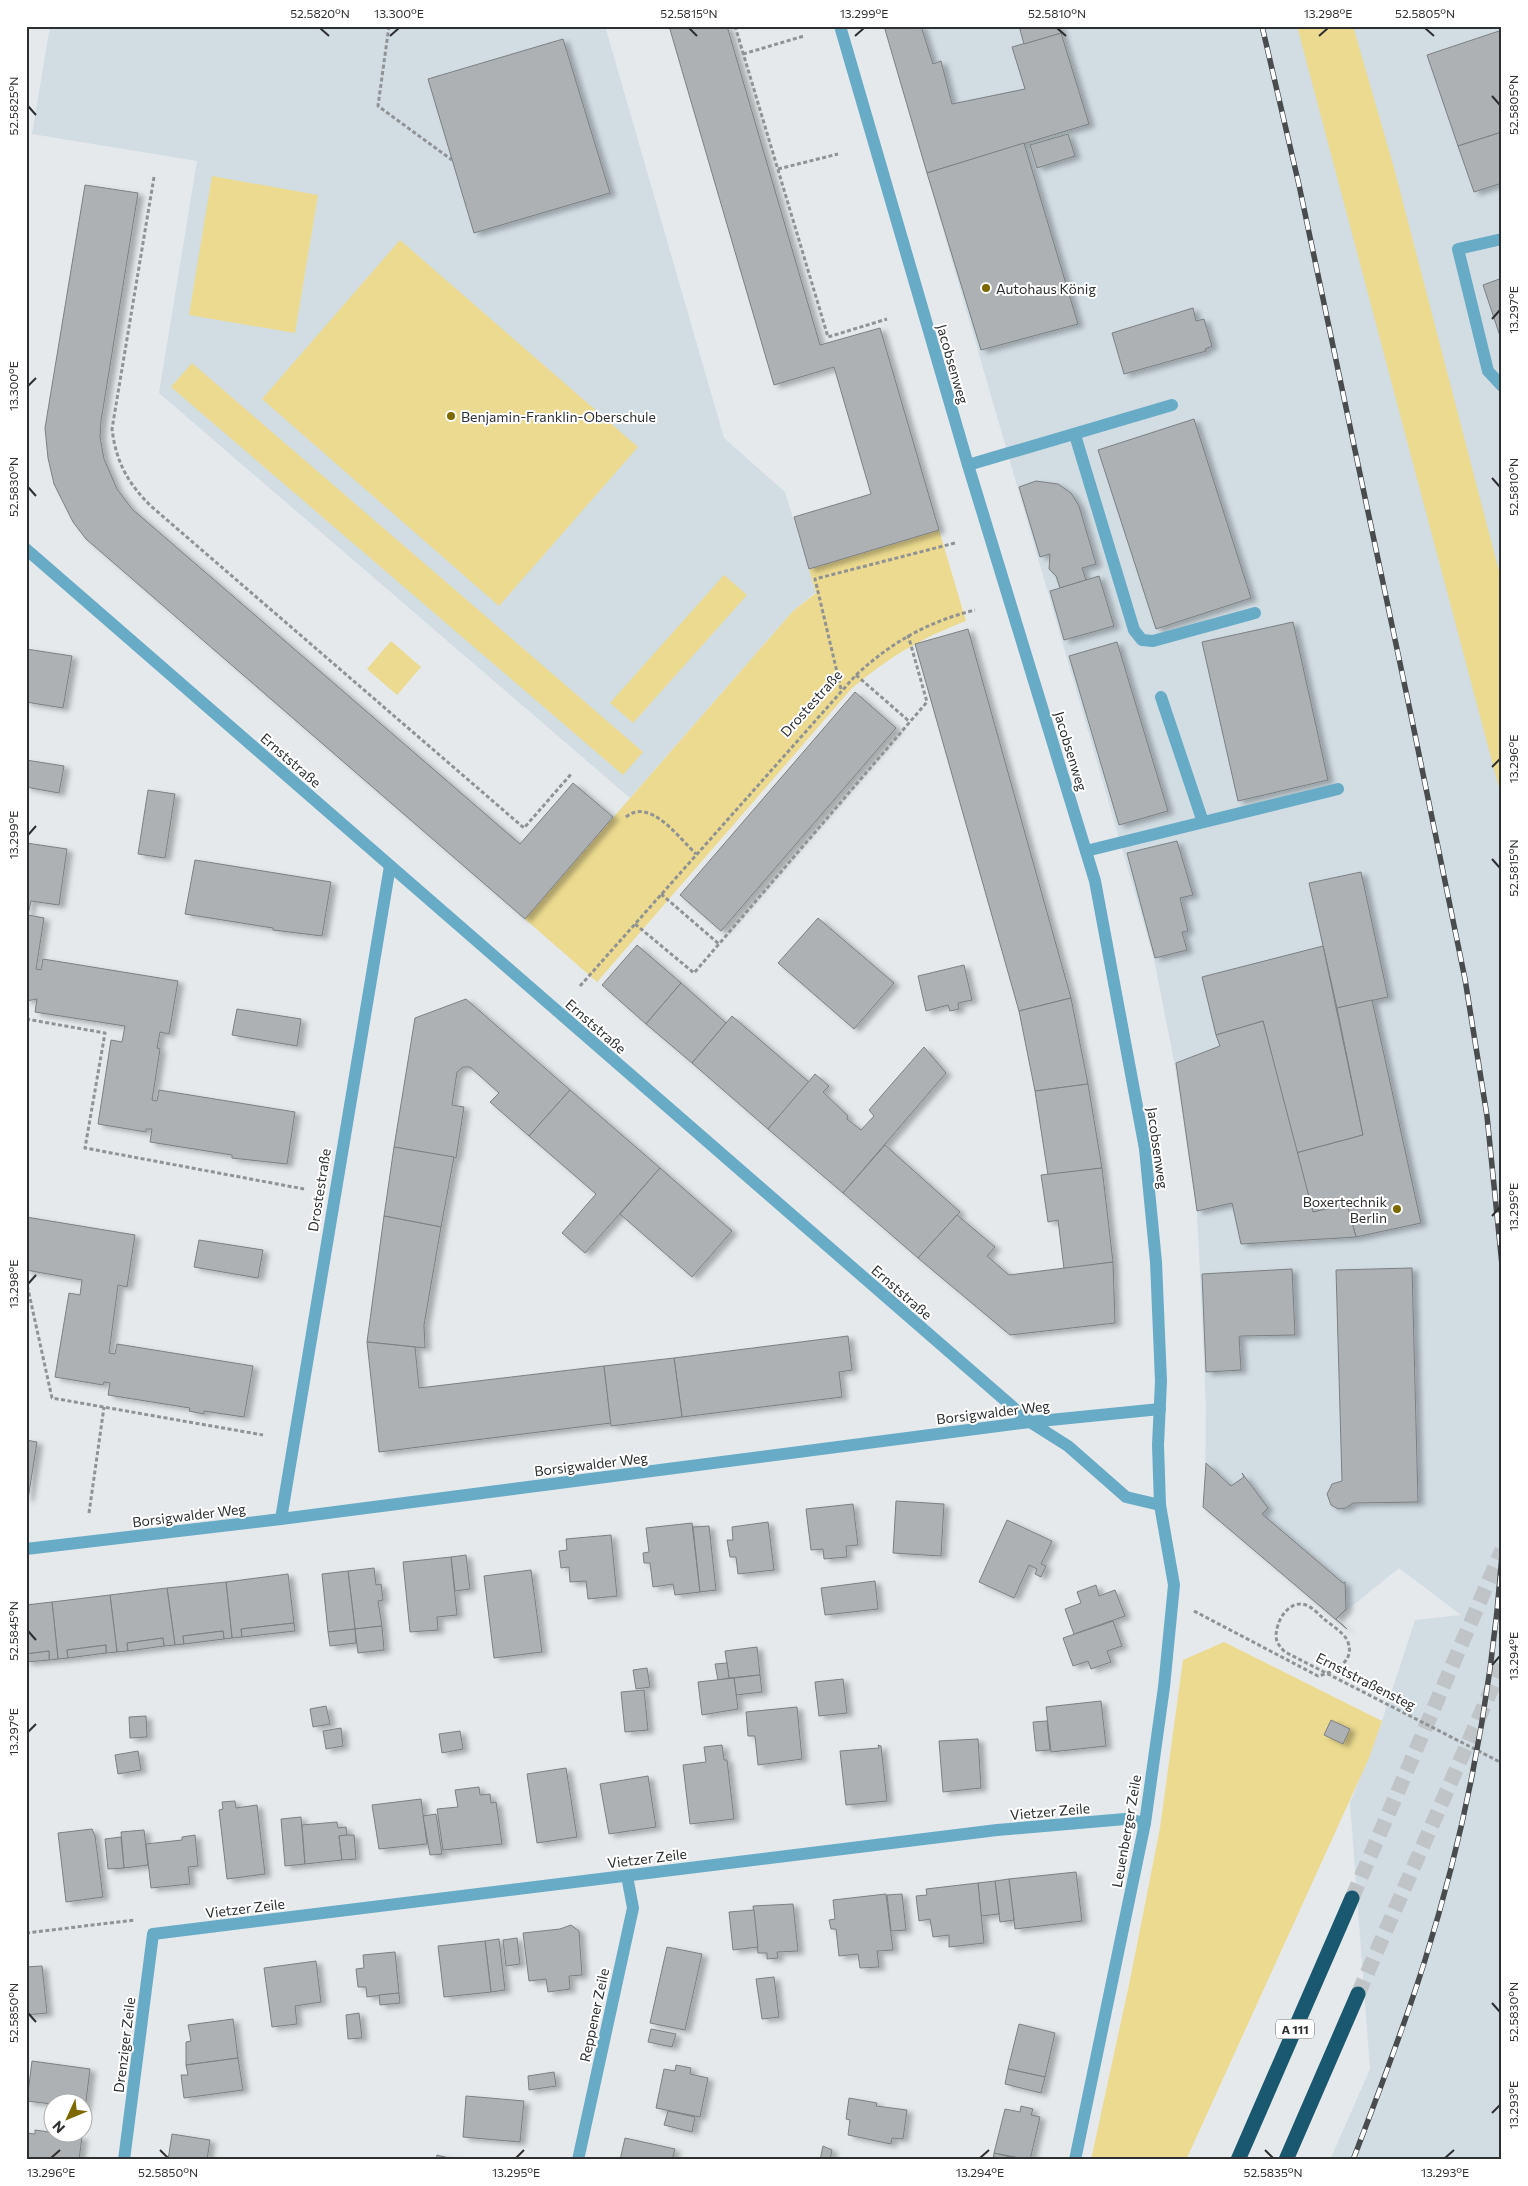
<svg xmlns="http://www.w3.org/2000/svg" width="1528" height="2186" font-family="Commissioner,sans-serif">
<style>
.built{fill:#d1dde3}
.green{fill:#ebda8f}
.building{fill:#adb1b3;stroke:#7d8082;filter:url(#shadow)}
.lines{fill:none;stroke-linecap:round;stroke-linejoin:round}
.highway-tunnel{stroke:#c0c4c6;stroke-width:15;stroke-dasharray:15 8;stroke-linecap:butt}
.path{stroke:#909394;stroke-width:3;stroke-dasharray:4 2.5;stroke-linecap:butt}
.lane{stroke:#67abc7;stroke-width:12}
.street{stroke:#67abc7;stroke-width:12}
.highway{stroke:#19586e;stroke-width:15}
.rail-casing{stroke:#494b4c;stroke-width:5.5}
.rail{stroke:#fff;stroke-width:4;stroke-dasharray:11;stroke-linecap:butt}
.ticks{fill:none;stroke:#2d2f30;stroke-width:2}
.poi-dot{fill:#7c6900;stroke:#fff;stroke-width:2}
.labels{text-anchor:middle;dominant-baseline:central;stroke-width:4;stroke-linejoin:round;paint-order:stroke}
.shield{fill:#fff;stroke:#6c6d6e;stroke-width:1}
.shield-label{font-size:12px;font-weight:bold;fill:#2d2f30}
.poi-label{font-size:14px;fill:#2d2f30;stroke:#fff;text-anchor:start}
.street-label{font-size:14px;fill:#2d2f30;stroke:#fff}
.neatline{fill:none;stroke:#2d2f30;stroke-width:2}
.ticks-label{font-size:12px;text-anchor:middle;fill:#2d2f30}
</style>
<defs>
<filter id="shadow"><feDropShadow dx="5.5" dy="3" stdDeviation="2.5" flood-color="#0004"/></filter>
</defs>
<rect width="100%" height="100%" fill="#e5e9eb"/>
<g class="built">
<path d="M50,26h555l119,412 61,54 31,100 -23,19 -163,187 -471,-405 38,-232 -165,-27z"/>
<path d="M884,26h618v2134h-172l40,-91 -20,-266 32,-82 33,-101 46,-5 -62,-47 -64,52 -130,-118 1,-96 -9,-195 -23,-150 -20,-102z"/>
</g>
<g class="green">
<path d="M1297,26h56l41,142 108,415v216z"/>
<path d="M212,176l106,19 -23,138 -106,-18z"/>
<path d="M400,240l238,207 -139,159 -237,-207z"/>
<path d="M192,363l451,389 -20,23 -452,-388z"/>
<path d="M939,530l27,91c-47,18 -75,35 -114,67l-255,294 -72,-63 268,-308 23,-18 -7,-24z"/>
<path d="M724,575l23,20 -114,128 -23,-20z"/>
<path d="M391,641l30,26 -24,28 -30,-26z"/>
<path d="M1224,1642l158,79 -13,37 -183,402h-95l39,-180 30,-152 23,-168z"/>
</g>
<g class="building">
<path d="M669,26h58l93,319 60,-17 59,202 -130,39 -15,-52 77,-23 -37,-127 -60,18z"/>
<path d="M884,26h37l12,38 8,-3 11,43 73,-15 -13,-42 49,-14 28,91 -162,49z"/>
<path d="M1019,26h40l2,7 -37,11z"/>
<path d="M1502,30v102l-44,14 -31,-91z"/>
<path d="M563,39l47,154 -136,40 -46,-154z"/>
<path d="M1502,132v51l-28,9 -16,-46z"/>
<path d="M1068,134l7,22 -38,12 -7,-23z"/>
<path d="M1024,143l54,181 -97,26 -54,-177z"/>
<path d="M85,185l53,8 -37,228 -1,16 4,22 13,30 15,20 388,335 53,-61 40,34 -88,102 -439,-380 -13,-17 -19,-38 -6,-26 -3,-30z"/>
<path d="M1502,278v64l-19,-57z"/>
<path d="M1193,308l3,13 8,-2 8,27 -7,3 1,2 -82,23 -12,-41z"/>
<path d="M1194,419l57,179 -95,31 -58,-179z"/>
<path d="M1036,481l22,3 13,9 8,13 17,58 -14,4 4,12 -26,8 -4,-12 -7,-7 1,-15 -10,3 -21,-70z"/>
<path d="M1099,576l15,50 -50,14 -14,-49z"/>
<path d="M1293,622l35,158 -90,21 -36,-159z"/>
<path d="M968,629l103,369 -52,13 -104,-367z"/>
<path d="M1117,642l51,169 -49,14 -50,-169z"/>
<path d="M26,649l46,7 -9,52 -37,-6z"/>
<path d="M855,692l41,36 -175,203 -41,-36z"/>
<path d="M26,760l38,6 -5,27 -33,-6z"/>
<path d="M148,790l27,4 -10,64 -27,-4z"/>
<path d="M1177,841l16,54 -13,3 8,33 -6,1 5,18 -32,8 -28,-105z"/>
<path d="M26,843l41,6 -8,56 -28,-4 -3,14 16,3 -8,51 5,1 2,-11 135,22 -9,53 -9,-2 -3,16 3,1 -8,51 5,1 2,-11 136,22 -8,52 -55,-6v-3l-82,-13 2,-13h-6v3l-48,-8 13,-84 11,2 3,-16 -90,-14 2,-13 -11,2z"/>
<path d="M195,860l136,22 -9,54 -49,-6v-2l-88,-14z"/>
<path d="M1361,872l27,125 -51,11 -28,-125z"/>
<path d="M818,918l76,65 -40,46 -76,-66z"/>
<path d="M637,945l44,38 -35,41 -44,-39z"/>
<path d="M1323,946l40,189 -67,18 -33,-132 -47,14 -14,-58z"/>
<path d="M964,965l8,35 -14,3 1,6 -9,2 -2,-6 -22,6 -8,-35z"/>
<path d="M681,983l45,40 -34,40 -46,-39z"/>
<path d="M1071,998l17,86 -53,7 -16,-80z"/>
<path d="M466,999l104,91 -41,46 -39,-34 9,-9 -29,-26h-7l-6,5 -5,33 12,2 -8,51 -62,-11 21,-129z"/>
<path d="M1372,1000l49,223 -65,14 -9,-33 -34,8 -17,-59 67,-18 -26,-127z"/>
<path d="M237,1009l64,10 -4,27 -65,-11z"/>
<path d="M732,1016l77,66 -41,47 -76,-66z"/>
<path d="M1263,1021l50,191 34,-8 9,33 -115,7 -9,-41 -35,8 -21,-148 44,-17 -4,-11z"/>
<path d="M924,1047l22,26 -103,120 -75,-64 47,-55 14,12 -6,6 25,24 -1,3 14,11 13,-14 -5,-6z"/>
<path d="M1088,1084l14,84 -54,7 -13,-84z"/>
<path d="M570,1090l90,78 -75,85 -23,-20 34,-39 -67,-58z"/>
<path d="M885,1145l75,67 -42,46 -75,-65z"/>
<path d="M394,1147l60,10 -13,70 -57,-11z"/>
<path d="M660,1168l72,63 -40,46 -72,-63z"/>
<path d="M1102,1168l11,94 -49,7 -6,-49 -10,2 -7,-47z"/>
<path d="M957,1215l38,32 -8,9 22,19 104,-13 2,61 -105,12 -92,-77z"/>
<path d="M384,1216l57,11 -17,98 1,23 -58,-6z"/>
<path d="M26,1217l109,18 -8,52 -9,-2 -9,68 6,1 2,-10 136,22 -9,51 -40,-6v3l-15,-3 1,-3 -82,-13 2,-12 -6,-1 -1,3 -48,-8 14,-84 11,2 2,-15 -56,-10z"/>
<path d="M199,1240l64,10 -5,28 -64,-11z"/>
<path d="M1412,1268l6,234 -65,1 -7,5 -8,1 -7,-4 -4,-11 5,-10 10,-3 -6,-211z"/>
<path d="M1292,1269l3,66 -54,1 -2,1 2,33 -35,2 -4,-98z"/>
<path d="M848,1336l4,34 -13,2 3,25 -160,20 -8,-59z"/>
<path d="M367,1342l48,5 4,41 185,-22 7,57 -232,29z"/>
<path d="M674,1358l8,59 -71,9 -7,-60z"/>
<path d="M26,1440l11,2 -9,57 -2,-1z"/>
<path d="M1206,1463l25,23 13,-9 -2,-4 26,35 -6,6 81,69 2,-1 1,27 -10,10 11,10 -144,-122z"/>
<path d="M896,1501l48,3 -3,52 -48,-3z"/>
<path d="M853,1504l5,41 -12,1 1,11 -23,2 -1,-10 -12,1 -5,-41z"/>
<path d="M1007,1520l45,21 -11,23 5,2 -5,11 -6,-3 2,-5 -8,-4 -15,33 -35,-16z"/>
<path d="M768,1522l6,48 -36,4 -2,-17h-6l-3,-17h6l-1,-13z"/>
<path d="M692,1523l8,69 -25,3 -2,-11 -20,3 -3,-24h-6l-1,-10 6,-1 -3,-24z"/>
<path d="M709,1526l7,64 -16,2 -7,-65z"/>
<path d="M611,1535l6,61 -29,3 -2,-18 -16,1 -1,-15 -8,1 -2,-17 8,-1 -1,-11z"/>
<path d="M466,1555l4,34 -15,2 -4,-34z"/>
<path d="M451,1557l6,58 -20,2 1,13 -28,2 -7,-70z"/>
<path d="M374,1568l2,17 5,-1 2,16 -5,1 4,25 -27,3 -7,-58z"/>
<path d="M531,1570l11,82 -48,6 -10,-82z"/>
<path d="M348,1571l7,58 -27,3 -6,-58z"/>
<path d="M288,1574l6,49 -53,6 1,8 -10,1 -6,-56z"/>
<path d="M875,1581l3,28 -53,6 -4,-27z"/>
<path d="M226,1582l6,56 -8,1 -1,-8 -40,5 1,8 -9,1 -8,-57z"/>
<path d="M1096,1585l3,11 16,-6 10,26 -51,18 -9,-25 16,-6 -4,-11z"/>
<path d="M167,1588l8,57 -11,1 -1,-8 -36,5 1,8 -11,1 -7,-57z"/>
<path d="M110,1595l7,57 -11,1v-8l-39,5 1,8 -10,1 -6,-57z"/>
<path d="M52,1602l6,57 -9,1v-9l-23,3v-49z"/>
<path d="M1113,1621l9,25 -15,5 4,11 -20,7 -3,-8 -15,5 -10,-28z"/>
<path d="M294,1623l1,8 -53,6 -1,-8z"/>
<path d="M382,1626l2,24 -26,3 -3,-24z"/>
<path d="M355,1629l1,14 -26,3 -2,-14z"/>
<path d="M223,1631l1,8 -40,5 -1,-8z"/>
<path d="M163,1638l1,8 -36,5 -1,-8z"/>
<path d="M106,1645v8l-38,5 -1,-8z"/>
<path d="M757,1647l3,28 -31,3 -4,-27z"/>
<path d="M49,1651v9l-23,2v-8z"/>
<path d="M727,1663l2,15 -11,2 -3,-16z"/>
<path d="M647,1668l3,19 -14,2 -3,-19z"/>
<path d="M760,1675l2,17 -26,3 -2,-17z"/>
<path d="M734,1678l4,31 -36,6 -4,-33z"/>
<path d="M843,1679l4,34 -28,3 -4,-34z"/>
<path d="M644,1690l4,40 -23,2 -4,-40z"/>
<path d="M1101,1701l5,45 -55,6 -5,-45z"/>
<path d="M326,1706l4,18 -17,3 -3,-18z"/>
<path d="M797,1707l5,52 -44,6 -3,-29h-7l-2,-24z"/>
<path d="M146,1716l1,21 -17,1 -1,-21z"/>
<path d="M1331,1720l19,9 -7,15 -19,-9z"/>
<path d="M1047,1721l3,29 -14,1 -3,-29z"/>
<path d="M341,1728l2,18 -17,3 -3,-18z"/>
<path d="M460,1731l3,18 -21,4 -3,-19z"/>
<path d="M978,1739l3,49 -38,4 -4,-51z"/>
<path d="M722,1745l2,15h3l7,59 -44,5 -7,-59 23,-3 -2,-15z"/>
<path d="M878,1745l3,1 6,55 -41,4 -6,-54 39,-3z"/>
<path d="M138,1751l3,19 -23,4 -3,-19z"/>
<path d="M566,1768l11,69 -40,6 -10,-69z"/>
<path d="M648,1776l8,51 -47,7 -9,-50z"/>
<path d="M479,1787l1,8 10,-1 1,9 5,-1 6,42 -59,6 -6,-41 21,-2 -3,-17z"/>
<path d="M421,1799l6,45 -48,5 -7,-44z"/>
<path d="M235,1801l1,7 21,-3 8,69 -38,5 -8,-69 4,-1 -1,-7z"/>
<path d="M436,1814l6,40 -12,1 -7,-39z"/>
<path d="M301,1817l4,47 -20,2 -4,-47z"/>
<path d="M337,1822l1,6 8,-1 1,8 -8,1 3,24 -37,4 -3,-39z"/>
<path d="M92,1829l3,7 8,61 -37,5 -8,-69z"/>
<path d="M144,1830l4,35 -24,3 -3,-36z"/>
<path d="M195,1835l3,31 -10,1 2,17 -39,4 -5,-44 36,-4v-3z"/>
<path d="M347,1835h7l2,24 -14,1 -3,-24z"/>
<path d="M121,1837l3,31 -16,1 -3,-30z"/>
<path d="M1076,1872l6,49 -67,8 -6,-50z"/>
<path d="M1009,1879l5,41 -14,2 -5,-41z"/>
<path d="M995,1881l4,33 -18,2 -3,-33z"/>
<path d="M978,1883l6,60 -35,4v-12l-16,2 -3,-18 -11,2 -3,-25 11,-1 -1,-6z"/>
<path d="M886,1894l7,56 -16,1 2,16 -19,1 -2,-14 -19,2 -3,-27h-5l-2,-9 6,-1 -2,-19z"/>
<path d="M902,1894l4,36 -15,1 -4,-36z"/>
<path d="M793,1904l5,47 -21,1 1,6 -11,1v-6h-9l-5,-47z"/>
<path d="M754,1910l4,37 -25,3 -4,-38z"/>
<path d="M571,1925l8,6 3,44 -13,1 1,13 -22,3 -2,-13 -17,2 -6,-48 37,-4z"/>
<path d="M517,1938l3,26 -14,2 -3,-26z"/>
<path d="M499,1939l6,51 -14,2 -6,-51z"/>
<path d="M485,1941l6,51 -47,5 -6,-51z"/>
<path d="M667,1947l35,7 -17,76 -35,-7z"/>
<path d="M395,1952l4,41 -32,4 -1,-10h-8l-2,-18 8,-1 -1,-13z"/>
<path d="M316,1961l5,41 -26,4 2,18 -25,3 -8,-59z"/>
<path d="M42,1966l5,47 -21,2v-48z"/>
<path d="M774,1977l5,40 -17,2 -6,-40z"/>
<path d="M399,1993l1,10 -20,2 -1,-10z"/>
<path d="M359,2013l3,25 -14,1 -2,-24z"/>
<path d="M233,2019l5,39 -52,7v-23l5,-1 -3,-16z"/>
<path d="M1019,2024l36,9 -10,44 -37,-8z"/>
<path d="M651,2029l25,5 -4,13 -24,-5z"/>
<path d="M238,2058l5,32 -59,8 -3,-23h7l-2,-10z"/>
<path d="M32,2061l58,8 -5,40 -3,-1v-4h-30l-25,-3z"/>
<path d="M676,2065l15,3 -1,6 18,4 -8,39 -44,-9 8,-39 11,2z"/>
<path d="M1008,2069l37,8 -4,16 -36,-9z"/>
<path d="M554,2072l2,14 -27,4 -1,-14z"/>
<path d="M466,2096l58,5 -4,41 -57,-5z"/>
<path d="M849,2098l28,5 -1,3 31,4 -4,29 -11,-1 -1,6 -43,-9 2,-15 -4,-1z"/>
<path d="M1021,2106l12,3 -2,6 9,2 -10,43 -36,-7 11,-44 15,3z"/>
<path d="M668,2111l27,6 -3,15 -28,-7z"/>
<path d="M35,2130l47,7 -3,23 -53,-2v-25l9,1z"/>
<path d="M172,2134l38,6 -3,20h-39z"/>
<path d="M625,2138l50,11 -3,11h-52z"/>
<path d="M823,2146l9,4 -2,10h-10z"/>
<path d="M994,2153l29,7h-30z"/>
<path d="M437,2155l20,5h-21z"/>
</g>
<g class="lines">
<g class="highway-tunnel">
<path d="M1352,1898l150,-348"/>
<path d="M1358,1994l144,-329"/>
</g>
<g class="path">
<path d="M389,26l-11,80 74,54"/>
<path d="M735,26l93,311 59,-18"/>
<path d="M743,54l61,-18"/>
<path d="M778,169l60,-15"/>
<path d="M154,177l-42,252c4,33 16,55 40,78l372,321 48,-55"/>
<path d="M856,675l54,47"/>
<path d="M841,689l-26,-110 140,-36"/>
<path d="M626,817c24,-20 53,21 70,37"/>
<path d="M661,894l58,50"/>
<path d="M635,924l59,49 233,-271 -19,-67"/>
<path d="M580,986l276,-311c36,-33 71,-53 119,-65"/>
<path d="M26,1019l79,14 -20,115 219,41"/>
<path d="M26,1280l26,118 211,37"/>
<path d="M89,1513l15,-106"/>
<path d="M1194,1611l124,65c16,-4 39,-15 29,-36 -4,-8 -16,-15 -23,-21 -6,-5 -13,-14 -22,-15 -12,-1 -21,11 -24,21 -4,13 -2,18 7,27l217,111"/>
<path d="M26,1933l109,-13"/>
</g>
<g class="lane">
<path d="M1502,239l-44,10 30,122 14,15"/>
<path d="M1075,435l59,195 8,10 11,1 102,-28"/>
<path d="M968,465l204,-60"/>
<path d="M1161,697l42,125"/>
<path d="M1086,851l252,-62"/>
</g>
<g class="street">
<path d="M840,26l128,439 127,416 50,268 11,113 5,119 -3,64 2,60 14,80 -10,102 -19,136 -70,337"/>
<path d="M26,549l1004,873 38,24 58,51 34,8"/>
<path d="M281,1519l109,-653"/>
<path d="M26,1549l255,-30 749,-97 130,-13"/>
<path d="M124,2160l29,-226 844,-104 128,-11 20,4"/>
<path d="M578,2160l55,-252 -6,-32"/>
</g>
<g class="highway">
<path d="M1238,2160l114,-262"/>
<path d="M1286,2160l72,-166"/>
</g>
<g class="rail-casing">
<g id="rail">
<path d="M1262,26l37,159 113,535 53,259 22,137 15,149"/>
<path d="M1353,2160c25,-66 51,-132 72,-200 41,-131 67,-269 77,-405"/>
</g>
</g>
<use href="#rail" class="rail"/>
</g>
<path class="ticks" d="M320,28l9,8M689,28l8,8M1057,28l9,8M1425,28l9,8M390,36l9,-8M855,36l9,-8M1319,36l9,-8M1492,96l8,9M28,106l8,9M1492,319l8,-9M28,386l8,-8M1492,478l8,9M28,487l8,9M1492,767l8,-8M28,835l8,-9M1492,859l8,9M1492,1216l8,-9M28,1284l8,-9M28,1631l8,9M1492,1665l8,-9M28,1732l8,-8M1492,2003l8,9M28,2013l8,9M1492,2113l8,-8M160,2150l8,8M1265,2150l8,8M51,2158l9,-8M516,2158l8,-8M980,2158l9,-8M1445,2158l9,-8"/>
<g class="poi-dot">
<circle cx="986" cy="288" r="5"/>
<circle cx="451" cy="416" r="5"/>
<circle cx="1397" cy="1209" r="5"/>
</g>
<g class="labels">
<rect class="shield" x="1276" y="2019.5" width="38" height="19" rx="4"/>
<g class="shield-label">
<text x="1295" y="2029">A 111</text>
</g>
<g class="poi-label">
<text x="996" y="288">Autohaus König</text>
<text x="461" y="416">Benjamin-Franklin-Oberschule</text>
<text x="1387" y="1201" text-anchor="end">Boxertechnik<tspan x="1387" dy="16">Berlin</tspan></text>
</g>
<g class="street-label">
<text transform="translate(953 364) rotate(74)">Jacobsenweg</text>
<text transform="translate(811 703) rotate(-48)">Drostestraße</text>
<text transform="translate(1071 751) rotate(73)">Jacobsenweg</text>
<text transform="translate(291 760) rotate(41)">Ernststraße</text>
<text transform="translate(596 1026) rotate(41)">Ernststraße</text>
<text transform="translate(1158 1148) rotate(82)">Jacobsenweg</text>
<text transform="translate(319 1190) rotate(-81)">Drostestraße</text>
<text transform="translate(902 1292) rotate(41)">Ernststraße</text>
<text transform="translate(993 1412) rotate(-7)">Borsigwalder Weg</text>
<text transform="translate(591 1464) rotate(-7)">Borsigwalder Weg</text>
<text transform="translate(189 1515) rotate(-7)">Borsigwalder Weg</text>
<text transform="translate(1366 1681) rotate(27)">Ernststraßensteg</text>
<text transform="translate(1050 1811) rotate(-5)">Vietzer Zeile</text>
<text transform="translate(1126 1831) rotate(-80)">Leuenberger Zeile</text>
<text transform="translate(647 1858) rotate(-7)">Vietzer Zeile</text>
<text transform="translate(245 1908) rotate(-7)">Vietzer Zeile</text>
<text transform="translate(594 2015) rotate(-78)">Reppener Zeile</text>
<text transform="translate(124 2045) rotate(-83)">Drenziger Zeile</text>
</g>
</g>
<rect width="1528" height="2186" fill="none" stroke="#ffffff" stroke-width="55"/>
<g transform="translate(68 2118) rotate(226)"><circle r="24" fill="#ffffff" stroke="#abacac"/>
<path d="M0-4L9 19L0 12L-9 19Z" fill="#7c6900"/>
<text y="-8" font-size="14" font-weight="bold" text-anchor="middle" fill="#2d2f30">N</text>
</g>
<rect x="28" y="28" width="1472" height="2130" class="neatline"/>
<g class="ticks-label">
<text x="320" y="18">52.5820°N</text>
<text x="399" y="18">13.300°E</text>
<text x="689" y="18">52.5815°N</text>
<text x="864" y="18">13.299°E</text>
<text x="1057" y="18">52.5810°N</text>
<text x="1328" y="18">13.298°E</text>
<text x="1425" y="18">52.5805°N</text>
<text transform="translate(1514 105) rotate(-90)" y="4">52.5805°N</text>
<text transform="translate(14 106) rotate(-90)" y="4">52.5825°N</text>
<text transform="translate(1514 310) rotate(-90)" y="4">13.297°E</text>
<text transform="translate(14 386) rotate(-90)" y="4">13.300°E</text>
<text transform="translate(1514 487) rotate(-90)" y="4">52.5810°N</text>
<text transform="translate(14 487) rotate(-90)" y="4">52.5830°N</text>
<text transform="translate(1514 759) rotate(-90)" y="4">13.296°E</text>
<text transform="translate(14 835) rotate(-90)" y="4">13.299°E</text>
<text transform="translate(1514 868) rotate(-90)" y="4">52.5815°N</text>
<text transform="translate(1514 1207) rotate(-90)" y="4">13.295°E</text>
<text transform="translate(14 1284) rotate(-90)" y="4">13.298°E</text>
<text transform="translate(14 1631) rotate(-90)" y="4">52.5845°N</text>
<text transform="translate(1514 1656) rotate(-90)" y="4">13.294°E</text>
<text transform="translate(14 1732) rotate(-90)" y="4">13.297°E</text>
<text transform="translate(1514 2012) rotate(-90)" y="4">52.5830°N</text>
<text transform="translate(14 2013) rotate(-90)" y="4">52.5850°N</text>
<text transform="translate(1514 2105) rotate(-90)" y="4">13.293°E</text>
<text x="51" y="2177">13.296°E</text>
<text x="168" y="2177">52.5850°N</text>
<text x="516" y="2177">13.295°E</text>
<text x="980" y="2177">13.294°E</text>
<text x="1273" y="2177">52.5835°N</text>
<text x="1445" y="2177">13.293°E</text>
</g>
</svg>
